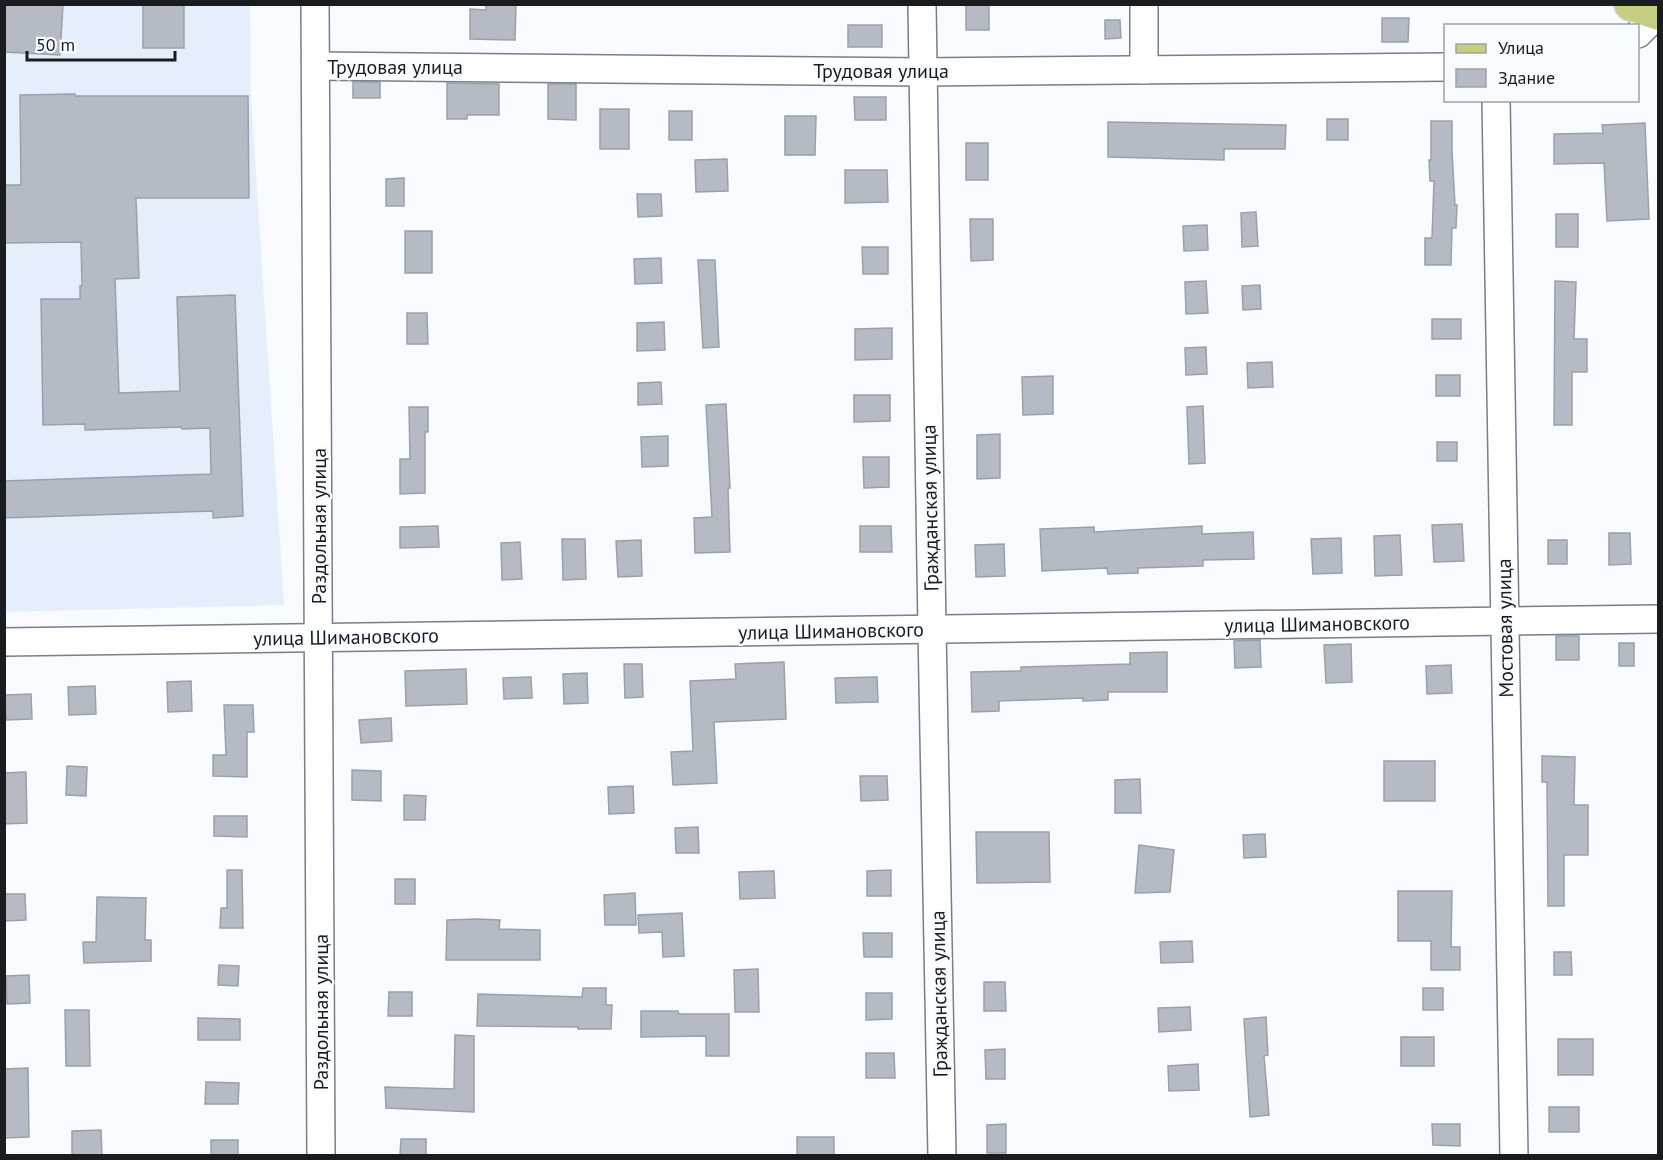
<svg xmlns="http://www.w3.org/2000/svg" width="1663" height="1160" font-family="'PT Sans',sans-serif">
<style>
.built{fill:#e5effc}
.building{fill:#b4bbc4;stroke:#9aa1aa;stroke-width:1.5}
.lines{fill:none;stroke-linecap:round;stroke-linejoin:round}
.minor-casing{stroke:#787f88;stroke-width:30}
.major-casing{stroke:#d6d6d7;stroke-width:36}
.minor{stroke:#fff;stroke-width:27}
.major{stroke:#c5cf7f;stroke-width:33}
.labels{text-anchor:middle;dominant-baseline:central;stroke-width:5;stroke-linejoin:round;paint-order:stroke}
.street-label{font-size:20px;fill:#1a1d20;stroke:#f8fbff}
</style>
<rect width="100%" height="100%" fill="#f8fbff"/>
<path class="built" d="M4,5h246l1,93 33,507 -279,7z"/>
<g class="building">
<path d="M4,4h59l-3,51 -56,-3z"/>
<rect x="143" y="4" width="41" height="44"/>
<path d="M486,4h30l-1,36 -45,-1v-30l16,1z"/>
<rect x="966" y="4" width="23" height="26"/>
<path d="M1382,18h27l-1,24h-26z"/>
<path d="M1105,20h15l1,18 -16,1z"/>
<rect x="848" y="25" width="34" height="22"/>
<rect x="353" y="82" width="27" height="16"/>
<path d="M447,83l52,1v31h-32v4h-20z"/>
<path d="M548,84h28v36l-28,-1z"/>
<path d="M75,94v2h173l1,102h-113l3,80 -24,1 4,114 61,-2 -3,-94 58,-2 8,221 -30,2v-7l-209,7v-37l207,-7 -1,-46 -28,1 -1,-2 -96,3v-6l-42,1 -2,-126h39v-13h2l-1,-44 -77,1v-58h17l-1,-90z"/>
<path d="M854,97h32v23h-31z"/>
<rect x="600" y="109" width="29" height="40"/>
<rect x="669" y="111" width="23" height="29"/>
<path d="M785,116h31l-1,39h-30z"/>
<rect x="1327" y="119" width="21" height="21"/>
<path d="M1431,121h21v30l3,54h2l-1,23h-4l-1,37h-26v-27h7l2,-57h-4l-1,-21h2z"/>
<path d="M1108,122l178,3 -1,24h-61v11l-116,-3z"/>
<path d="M1645,123l4,96 -42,2 -3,-58 -50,1v-30l49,-1 -1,-8z"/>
<rect x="966" y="143" width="22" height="37"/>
<path d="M727,159l1,32 -32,1 -1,-32z"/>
<path d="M845,170h42l1,32 -43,1z"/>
<path d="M404,178v28h-18v-27z"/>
<path d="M637,194h24l1,22 -24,1z"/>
<path d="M1256,212l2,34 -16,1 -1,-34z"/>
<rect x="1556" y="214" width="22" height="33"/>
<path d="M970,219h23v41l-22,1z"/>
<path d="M1207,225l1,25 -24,1 -1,-25z"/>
<rect x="405" y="231" width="27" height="42"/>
<path d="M862,247h26v27h-25z"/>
<path d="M661,258l1,25 -27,1 -1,-25z"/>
<path d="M698,260h17l4,87 -16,1z"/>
<path d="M1206,281l2,32 -22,1 -1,-32z"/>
<path d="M1555,281l21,1 -2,57h13v33h-15v53h-18z"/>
<path d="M1260,285l1,24 -18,1 -1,-24z"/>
<path d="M407,313h20l1,31h-21z"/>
<rect x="1432" y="319" width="29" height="20"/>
<path d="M664,322l1,28 -28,1v-28z"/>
<path d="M892,328v31l-37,1v-31z"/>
<path d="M1206,347l1,27 -21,1 -1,-27z"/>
<path d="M1272,362l1,25 -25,1 -1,-25z"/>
<rect x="1436" y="375" width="24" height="21"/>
<path d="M1053,376v38l-30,1 -1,-38z"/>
<path d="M661,382l1,22 -24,1v-22z"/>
<path d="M854,395h36v26l-36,1z"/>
<path d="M726,404l4,84h-2l2,64 -35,1 -1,-35 18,-1 -6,-112z"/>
<path d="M1203,406l2,57 -16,1 -2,-57z"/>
<path d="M409,407h19v25h-3v61l-25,1v-35h10z"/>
<path d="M1000,434v44l-23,1v-44z"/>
<path d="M668,436v30l-26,1 -1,-30z"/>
<rect x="1437" y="442" width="20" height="19"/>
<path d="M863,457h26v30l-25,1z"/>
<path d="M1462,524l2,37 -30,1 -2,-37z"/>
<path d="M438,526l1,21 -39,1v-21z"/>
<path d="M860,526h31l1,26h-32z"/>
<path d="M1202,526v8l51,-2 1,27 -51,1v6l-65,2v5l-30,1 -1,-6 -65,3 -2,-42 54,-2v5z"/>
<path d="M1609,533h21l1,31 -22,1z"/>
<path d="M1400,535l2,40 -27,1 -1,-40z"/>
<path d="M1341,538l1,35 -29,1 -2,-35z"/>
<path d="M562,539h23l1,40 -23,1z"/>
<path d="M641,540l1,36 -24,1 -2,-36z"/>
<rect x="1548" y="540" width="19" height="24"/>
<path d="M520,542l2,37 -20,1 -1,-37z"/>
<path d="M1004,544l1,32 -29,1 -1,-32z"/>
<rect x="1556" y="636" width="23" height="24"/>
<path d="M1260,640l1,27 -26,1 -1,-27z"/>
<rect x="1619" y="643" width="15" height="23"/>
<path d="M1351,644l1,38 -26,1 -2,-38z"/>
<path d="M1167,652v40h-59v8l-25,1v-3l-84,3v10l-27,1 -1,-40 50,-1v-4l109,-3v-11z"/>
<path d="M784,662l2,57 -72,3 3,61 -44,2 -2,-33 22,-1 -3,-70 46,-2 -1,-15z"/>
<path d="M624,664h18l1,33 -18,1z"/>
<path d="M1451,665l1,28 -25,1 -1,-28z"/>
<path d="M466,669l1,35 -61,2 -1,-35z"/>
<path d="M587,673l1,30 -24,1 -1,-30z"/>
<path d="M531,677l1,21 -28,1 -1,-21z"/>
<path d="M877,677l1,25 -42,1 -1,-25z"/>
<path d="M191,681l1,30 -24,1 -1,-30z"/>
<path d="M95,686l1,28 -27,1 -1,-28z"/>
<path d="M31,694l1,25 -26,1 -1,-25z"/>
<path d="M224,705h29l1,27h-7v45l-34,-1v-21h13z"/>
<path d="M391,718l1,23 -31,2 -2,-23z"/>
<path d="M1542,756l33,1 -1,48h14v50h-24v51h-16l-1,-124h-5z"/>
<rect x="1384" y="761" width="51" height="40"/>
<path d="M67,766l20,1 -1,29 -20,-1z"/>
<path d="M352,770l29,1v30l-29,-1z"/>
<path d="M26,772l1,51 -23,1v-51z"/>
<path d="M860,776h27l1,24 -27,1z"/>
<path d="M1140,779l1,34h-26v-33z"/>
<path d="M633,786l1,27 -25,1 -1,-27z"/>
<path d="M404,795l22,1 -1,24h-21z"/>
<path d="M214,816h33v21l-33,-1z"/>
<path d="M698,827l1,26h-23l-1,-25z"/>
<path d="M976,832h73l1,50 -73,1z"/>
<path d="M1265,834l1,23 -22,1 -1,-23z"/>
<path d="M1139,845l35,5 -4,42 -35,1z"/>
<path d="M227,870h15l1,58h-23l1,-20h6z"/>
<path d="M891,870v26h-24v-25z"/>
<path d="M774,871l1,27 -35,1 -1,-27z"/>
<rect x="395" y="879" width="20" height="25"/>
<path d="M1398,891h54l-1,56h9v23h-29v-29h-33z"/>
<path d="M635,893l1,32h-31l-1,-30z"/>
<path d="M4,894h21l1,26 -22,1z"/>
<path d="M97,897l49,1 -1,42h6v21l-67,2 -1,-21h13z"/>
<path d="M682,913l2,43 -21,1 -1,-25 -23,1 -1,-18z"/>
<path d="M477,919l23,1 -1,9 41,1v30h-94l1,-40z"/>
<path d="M863,933h29v24h-28z"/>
<path d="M1192,941l1,21 -32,1 -1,-21z"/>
<path d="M1554,952h17l1,23h-18z"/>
<path d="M219,965l20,1 -1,20 -20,-1z"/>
<path d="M758,969l1,43h-24l-1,-42z"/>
<path d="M29,975l1,28 -23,1 -1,-28z"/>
<path d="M984,982h21l1,29h-22z"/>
<path d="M583,988h23v17h6l-1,24h-33v-2l-101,-1 1,-32 104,3z"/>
<rect x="1423" y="988" width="20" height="22"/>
<path d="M389,992h23v24h-24z"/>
<path d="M866,993h26v26l-26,1z"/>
<path d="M1190,1007l1,23 -32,2 -1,-24z"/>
<path d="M65,1010h24l1,56h-24z"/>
<path d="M641,1011h37l1,3h50v42h-23v-20l-65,1z"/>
<path d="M1266,1017l2,38 -4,1 5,59 -19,2 -6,-98z"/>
<path d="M198,1018l42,1v21h-42z"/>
<path d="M455,1035l19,1v76l-88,-4 -1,-21 69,2z"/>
<rect x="1401" y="1037" width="33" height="29"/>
<rect x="1558" y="1039" width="35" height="36"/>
<path d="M1005,1049v30h-19l-1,-29z"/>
<path d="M866,1053h28l1,25h-29z"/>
<path d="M1198,1064l1,26 -30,1 -1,-25z"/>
<path d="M28,1068l1,69 -25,1v-69z"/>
<path d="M206,1082l33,1 -1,21h-33z"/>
<rect x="1549" y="1107" width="30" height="25"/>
<path d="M1006,1124v29h-19v-28z"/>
<path d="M1432,1124h28v22l-27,-1z"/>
<path d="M101,1130l1,25h-30v-24z"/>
<rect x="797" y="1137" width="37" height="18"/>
<path d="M401,1139h25v16h-26z"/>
<rect x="211" y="1140" width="27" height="15"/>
</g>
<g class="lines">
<g class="minor-casing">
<g id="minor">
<path d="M315,4l6,1152"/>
<path d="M922,4l10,625 10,527"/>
<path d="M1144,4v66"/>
<path d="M1638,34l20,-20"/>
<path d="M316,66l607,6 523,-5"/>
<path d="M1496,100l18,1056"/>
<path d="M4,642l1654,-23"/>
</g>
</g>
<g class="major-casing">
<path id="major" d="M1631,4l27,9"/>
</g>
<use href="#minor" class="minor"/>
<use href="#major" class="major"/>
</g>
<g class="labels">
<g class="street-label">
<text x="395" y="67">Трудовая улица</text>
<text x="881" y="71">Трудовая улица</text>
<text transform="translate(930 508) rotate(-91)">Гражданская улица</text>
<text transform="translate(319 526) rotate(-90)">Раздольная улица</text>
<text transform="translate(1317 624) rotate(-1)">улица Шимановского</text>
<text transform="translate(1505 628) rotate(-91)">Мостовая улица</text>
<text transform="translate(831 631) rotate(-1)">улица Шимановского</text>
<text transform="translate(346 637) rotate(-1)">улица Шимановского</text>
<text transform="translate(939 994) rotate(-91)">Гражданская улица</text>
<text transform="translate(321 1012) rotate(-90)">Раздольная улица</text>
</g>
</g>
<rect width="1663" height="1160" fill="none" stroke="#1a1d20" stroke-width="12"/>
<rect x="1444" y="24" width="195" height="78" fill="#f8fbff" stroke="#9fa2a6" stroke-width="1.5"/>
<rect x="1456" y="44" width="30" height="9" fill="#c5cf7f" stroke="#9fa2a6" stroke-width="1.5"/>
<text x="1498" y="54" font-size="18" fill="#1a1d20">Улица</text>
<rect x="1456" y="69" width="30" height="18" fill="#b4bbc4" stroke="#9fa2a6" stroke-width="1.5"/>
<text x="1498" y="84" font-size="18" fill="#1a1d20">Здание</text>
<path d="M27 51v9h148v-9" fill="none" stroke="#1a1d20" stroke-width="3"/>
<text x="36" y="51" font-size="18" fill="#1a1d20" stroke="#f8fbff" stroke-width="4.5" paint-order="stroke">50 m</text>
</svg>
